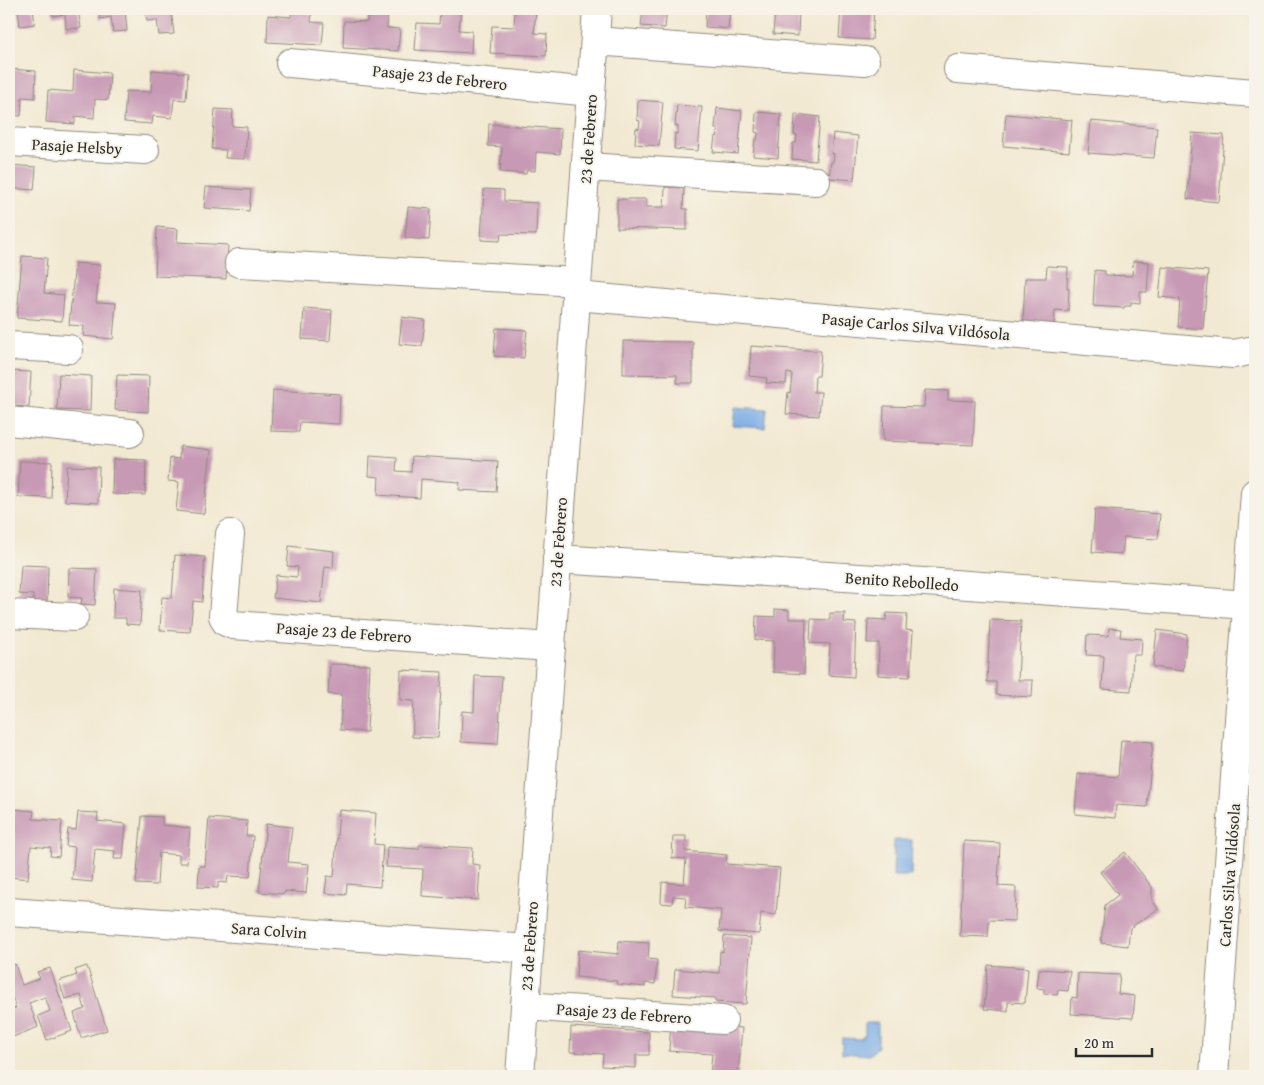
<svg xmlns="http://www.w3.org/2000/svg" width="1264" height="1085" font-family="'Gentium Book Plus',serif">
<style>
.water{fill:#7bace6;stroke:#536c88}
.building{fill:#c799b5}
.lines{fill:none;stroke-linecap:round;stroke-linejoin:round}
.minor-casing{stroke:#8e8a7e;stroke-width:30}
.minor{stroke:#fff;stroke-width:28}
.labels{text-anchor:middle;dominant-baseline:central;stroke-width:4;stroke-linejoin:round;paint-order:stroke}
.street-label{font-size:16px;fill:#2b2b2b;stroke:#f7f3e8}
</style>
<rect width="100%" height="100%" fill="#f7f3e8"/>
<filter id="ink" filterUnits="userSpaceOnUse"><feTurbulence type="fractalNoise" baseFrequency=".02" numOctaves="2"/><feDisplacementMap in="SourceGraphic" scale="10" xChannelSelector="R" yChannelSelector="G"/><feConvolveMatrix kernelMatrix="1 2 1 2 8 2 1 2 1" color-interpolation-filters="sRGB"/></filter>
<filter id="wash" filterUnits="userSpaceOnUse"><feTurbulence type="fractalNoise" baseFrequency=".0096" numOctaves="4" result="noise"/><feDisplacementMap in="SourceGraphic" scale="20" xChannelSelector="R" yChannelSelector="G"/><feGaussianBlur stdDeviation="1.12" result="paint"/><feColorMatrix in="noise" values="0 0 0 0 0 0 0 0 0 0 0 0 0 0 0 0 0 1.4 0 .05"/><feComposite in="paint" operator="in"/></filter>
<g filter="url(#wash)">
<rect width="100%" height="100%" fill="#f2e9d2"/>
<g class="water">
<path d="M735,407l32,2 -2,19 -32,-2z"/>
<path d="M894,840h18l-1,36h-18z"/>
<path d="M865,1023h13v24l-9,8 -27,-2v-15l18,1 5,-4z"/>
</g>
<g id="blocks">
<g class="building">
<path d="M9,9h24l2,15 -15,2 -2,-15 -9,1z"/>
<path d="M52,9h26l3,19 -15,1 -1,-15 -12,2z"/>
<path d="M99,9h26l2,22 -14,1 -2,-15 -11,2z"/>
<path d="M145,9h26l3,25 -15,1 -2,-15 -10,1z"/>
<path d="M292,9h20l-1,13 13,1 -2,22 -55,-3 1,-27 23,2z"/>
<path d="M368,9h20l-1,19 13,1 -2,22 -55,-3 1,-27 23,1z"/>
<path d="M440,9h21l-2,21 13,1 -1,22 -56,-3 2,-27 22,1z"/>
<path d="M515,9h21l-2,24 13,1 -1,22 -56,-3 2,-27 22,1z"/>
<path d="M643,9h24l-2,19 -24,-2z"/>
<path d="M706,9h24l-2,20 -23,-2z"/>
<path d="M775,9h24l-1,27 -25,-2z"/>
<path d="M841,9h33l-2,31 -33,-2z"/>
<path d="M9,69l27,2 -1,27 -13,-1 -1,19 -12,-1z"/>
<path d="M74,70l36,3 -2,27 -13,-1 -1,19 -19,-2v8l-29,-2 2,-32 25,2z"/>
<path d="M152,70l36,3 -2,27 -12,-1 -2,19 -19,-2 -1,8 -28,-2 2,-31 25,1z"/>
<path d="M638,100l25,2 -4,44 -24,-2 1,-16 3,1 1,-8 -3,-1z"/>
<path d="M677,105l25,2 -4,44 -24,-2 1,-16 3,1v-8h-3z"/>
<path d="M717,108l25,3 -4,43 -25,-2 2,-16 2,1 1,-8h-3z"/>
<path d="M215,109l18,1 -1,16 15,1 -2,32 -20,-1 1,-8 -14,-1z"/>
<path d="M756,112l25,2 -3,44 -25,-2 2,-16h2l1,-7 -3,-1z"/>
<path d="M795,114l25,3 -4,44 -24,-2 1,-16h3l1,-8h-3z"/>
<path d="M1006,114l66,6 -3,32 -66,-6z"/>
<path d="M1091,121l66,6 -3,31 -66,-5z"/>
<path d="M489,124l72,5 -1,25 -24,-2 -1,19 -8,-1 -1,4 -26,-2 2,-25 -14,-1z"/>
<path d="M833,133l25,3 -4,44 -25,-2 2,-16h2l1,-8h-3z"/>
<path d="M1192,133l32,2 -5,67 -32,-3z"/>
<path d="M9,165l27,2 -2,23 -25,-2z"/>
<path d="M206,187l45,3 -2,21 -45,-3z"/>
<path d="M665,187l19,1 -1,21h4v21l-70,-2v-29h29v8h18z"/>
<path d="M484,189l20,1v11l33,2 -1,32 -35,-1 -1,7 -19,-1z"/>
<path d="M408,207l23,2 -2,31 -24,-2z"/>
<path d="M157,227l21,2 -1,13 51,3 -2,34 -71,-3z"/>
<path d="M22,256l25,2 -3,35 20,2 -2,26 -45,-3z"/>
<path d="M1133,261l16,1 -2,30h-7v11l-9,-1v4h-6l-1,2 -31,-2 2,-36 10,1v4l27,1z"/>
<path d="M75,263l25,2 -4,37 20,1 -3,36 -30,-3 1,-10 -15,-1z"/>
<path d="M1047,266l21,1 -1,21h2l-1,23 -13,-1 -1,15 -31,-1 2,-46h21z"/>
<path d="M1162,267l46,4 -5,58 -25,-2 2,-28 -21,-2z"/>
<path d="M304,308l28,2 -2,31 -28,-2z"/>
<path d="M402,317l23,3 -3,26 -23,-2z"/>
<path d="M496,328l31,2 -3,28 -30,-2z"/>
<path d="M623,341l70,1v41h-16v-8l-54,-1z"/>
<path d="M751,346l70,5 -2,25h-4l-1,16h7l-2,24 -33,-2 2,-22 2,1 2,-19 -5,-1 -1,11 -20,-1 1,-5 -18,-2z"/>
<path d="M9,371l22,1 -2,35 -20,-1z"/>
<path d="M59,374l32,2 -1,35 -33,-1z"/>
<path d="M117,375l32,1 -1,36 -33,-2z"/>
<path d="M273,390l67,4 -1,30 -39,-2 -1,10 -28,-1z"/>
<path d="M925,390l23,1v9l27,1 -2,44 -90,-4 1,-35 40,1z"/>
<path d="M180,446l31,4 -7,64 -28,-3 3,-29 -11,-1 2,-23 9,1z"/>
<path d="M370,456l27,2 -1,13 15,1 1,-16 86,5 -2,31 -37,-2 1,-8 -39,-3 -1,19 -42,-3 1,-18 -10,-1z"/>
<path d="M113,459l33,1 -1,35 -33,-1z"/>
<path d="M20,461l32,1 -1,36 -33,-1z"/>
<path d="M67,466l32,1 -1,36 -33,-2z"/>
<path d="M1095,509l65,5 -2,25 -34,-2 -2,17 -30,-2z"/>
<path d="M289,546l45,5 -1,17 -8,-1 -4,36 -48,-5 3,-23 21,2 1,-10 -11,-1z"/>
<path d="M175,555l30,2 -3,45 -9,-1 -3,31 -30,-2 2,-33 10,1z"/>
<path d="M21,565l27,1 -1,36 -14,-1v-6l-14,-1z"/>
<path d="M69,568l28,1 -2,36 -14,-1 1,-6 -14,-1z"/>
<path d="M114,588l28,2 -2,35 -14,-1v-6h-13z"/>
<path d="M775,609l14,1v9h17l-2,55 -31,-2 1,-31 -19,-1 1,-24 19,1z"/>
<path d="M830,613h15l-1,9 12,1 -2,54 -26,-2 2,-31 -20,-1 1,-24 19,1z"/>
<path d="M887,613l20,1 -1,16 7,1 -3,46 -32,-2 1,-32h-12l1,-24 18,1z"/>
<path d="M990,620l31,1 -3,59h15l-1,17 -36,-2v-13h-9z"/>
<path d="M1109,628l12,1 -1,8 22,2 -1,16h-8l-2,36 -29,-2 2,-33 -18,-1 1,-20 21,1z"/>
<path d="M1157,630l30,4 -4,37 -30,-4z"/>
<path d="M330,664l40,1 -3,67 -27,-2 2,-35 -14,-1z"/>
<path d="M401,670l41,2 -4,66 -26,-1 2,-36 -14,-1z"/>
<path d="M475,676l27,1 -4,67 -37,-2 1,-31 12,1z"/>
<path d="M1121,740l32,2 -6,65 -31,-2 -1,13 -40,-4 3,-40 40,3z"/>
<path d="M14,809l20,2 -1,8 29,2 -3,36 -9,-1 1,-8 -20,-2 -3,33 -19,-2z"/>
<path d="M339,810l37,3 -2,31 9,1 -3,42 -33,-3 -1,11 -21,-2 2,-17 7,1z"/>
<path d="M78,812l20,1 -1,8 29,3 -3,35h-9l1,-8 -20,-2 -3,33 -20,-2 3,-33 -9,-1 2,-17 8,1z"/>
<path d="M142,816l20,1v8l28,3 -3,35h-8v-8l-20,-2 -2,32 -21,-1z"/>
<path d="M209,818l38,3 -1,15h7l-3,41 -22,-1 -1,7 -9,-1v6l-20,-1 1,-21h6z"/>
<path d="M266,824l26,3 -4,35 21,2 -3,29 -21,-2 -1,3 -25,-2z"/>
<path d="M673,836h13l-1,15 42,4 -1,9 54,4 -4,47 -15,-2 -2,21 -40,-3 2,-21 -36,-3 1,-10 -13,-1 -1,8 -11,-1 1,-21 22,2 2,-25 -14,-1z"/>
<path d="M964,841l36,2 -2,43 18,1 -1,34 -26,-1 -1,17 -28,-1z"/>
<path d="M419,845l54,3 -1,16 8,1 -2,35 -56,-4 1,-27 -37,-2 1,-20 32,2z"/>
<path d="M1125,852l27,35v12l6,10 -28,19 -2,18 -27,-3 4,-38 13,-10 -18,-23z"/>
<path d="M724,936l27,2 -5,66 -31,-2v-4l-42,-3 2,-26 44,4 1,-22 3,1z"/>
<path d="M619,941l30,2 -1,16 9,1 -2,24 -10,-1v4l-29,-3 1,-3 -41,-4 2,-27 40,4z"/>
<path d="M15,964l7,21 18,-7 -3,-6 13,-4 22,63 -25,9 -9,-24 12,-5 -5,-14 -16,6 9,24 -25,10 -4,-12v-15l7,-2 -5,-14h-2v-27z"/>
<path d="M988,965l40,3 -3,35 -17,-1v9l-24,-2z"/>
<path d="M87,966l20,64 -26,8 -7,-25 11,-4 -4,-14 -16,4 -6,-18 18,-6 -2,-5z"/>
<path d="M1039,969l31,2 -2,20 -10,-1 -1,5 -13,-1v-5l-7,-1z"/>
<path d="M1078,973l42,2 -2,19 17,2 -2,22 -62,-4 1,-17 5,1z"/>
<path d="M671,1022l71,6 -4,48h-28l2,-22 -43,-3z"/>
<path d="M571,1027l78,5v23h-13v13l-34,-2 1,-12 -33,-2z"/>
</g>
</g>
</g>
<g filter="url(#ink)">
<use href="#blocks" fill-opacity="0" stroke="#8e8a7e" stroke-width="1"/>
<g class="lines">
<g class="minor-casing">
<g id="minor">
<path d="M595,41l270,20"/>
<path d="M290,63l301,29"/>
<path d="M958,69l297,24"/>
<path d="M9,142l136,8"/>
<path d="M586,167l230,14"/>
<path d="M239,263l338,19"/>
<path d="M576,296l657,58 22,-4"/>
<path d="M9,346l60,3"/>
<path d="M9,421l121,12"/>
<path d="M230,534l-7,82 3,6 7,3 318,22"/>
<path d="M557,559l383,24 308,22"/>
<path d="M9,614l65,3"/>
<path d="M9,912l520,37"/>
<path d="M525,1006l198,14"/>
<path d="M520,1076l77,-1067"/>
<path d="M1214,1076l41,-583"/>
</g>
</g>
<use href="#minor" class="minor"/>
</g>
</g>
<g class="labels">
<g class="street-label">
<text transform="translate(440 77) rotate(6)">Pasaje 23 de Febrero</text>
<text transform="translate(588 139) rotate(-86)">23 de Febrero</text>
<text transform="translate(77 146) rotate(3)">Pasaje Helsby</text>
<text transform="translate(916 326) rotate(5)">Pasaje Carlos Silva Vildósola</text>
<text transform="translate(558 542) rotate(-86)">23 de Febrero</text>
<text transform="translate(902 581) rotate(4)">Benito Rebolledo</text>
<text transform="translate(344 632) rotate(4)">Pasaje 23 de Febrero</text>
<text transform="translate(1229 875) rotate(-86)">Carlos Silva Vildósola</text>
<text transform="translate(269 930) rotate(4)">Sara Colvin</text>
<text transform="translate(529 946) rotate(-86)">23 de Febrero</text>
<text transform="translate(624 1013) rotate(4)">Pasaje 23 de Febrero</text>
</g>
</g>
<rect width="1264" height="1085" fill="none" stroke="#f7f3e8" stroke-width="30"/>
<path d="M1076 1048v8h76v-8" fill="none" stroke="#2b2b2b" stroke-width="2.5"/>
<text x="1084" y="1048" font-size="15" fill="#2b2b2b" stroke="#f7f3e8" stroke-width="4" paint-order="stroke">20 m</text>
</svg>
